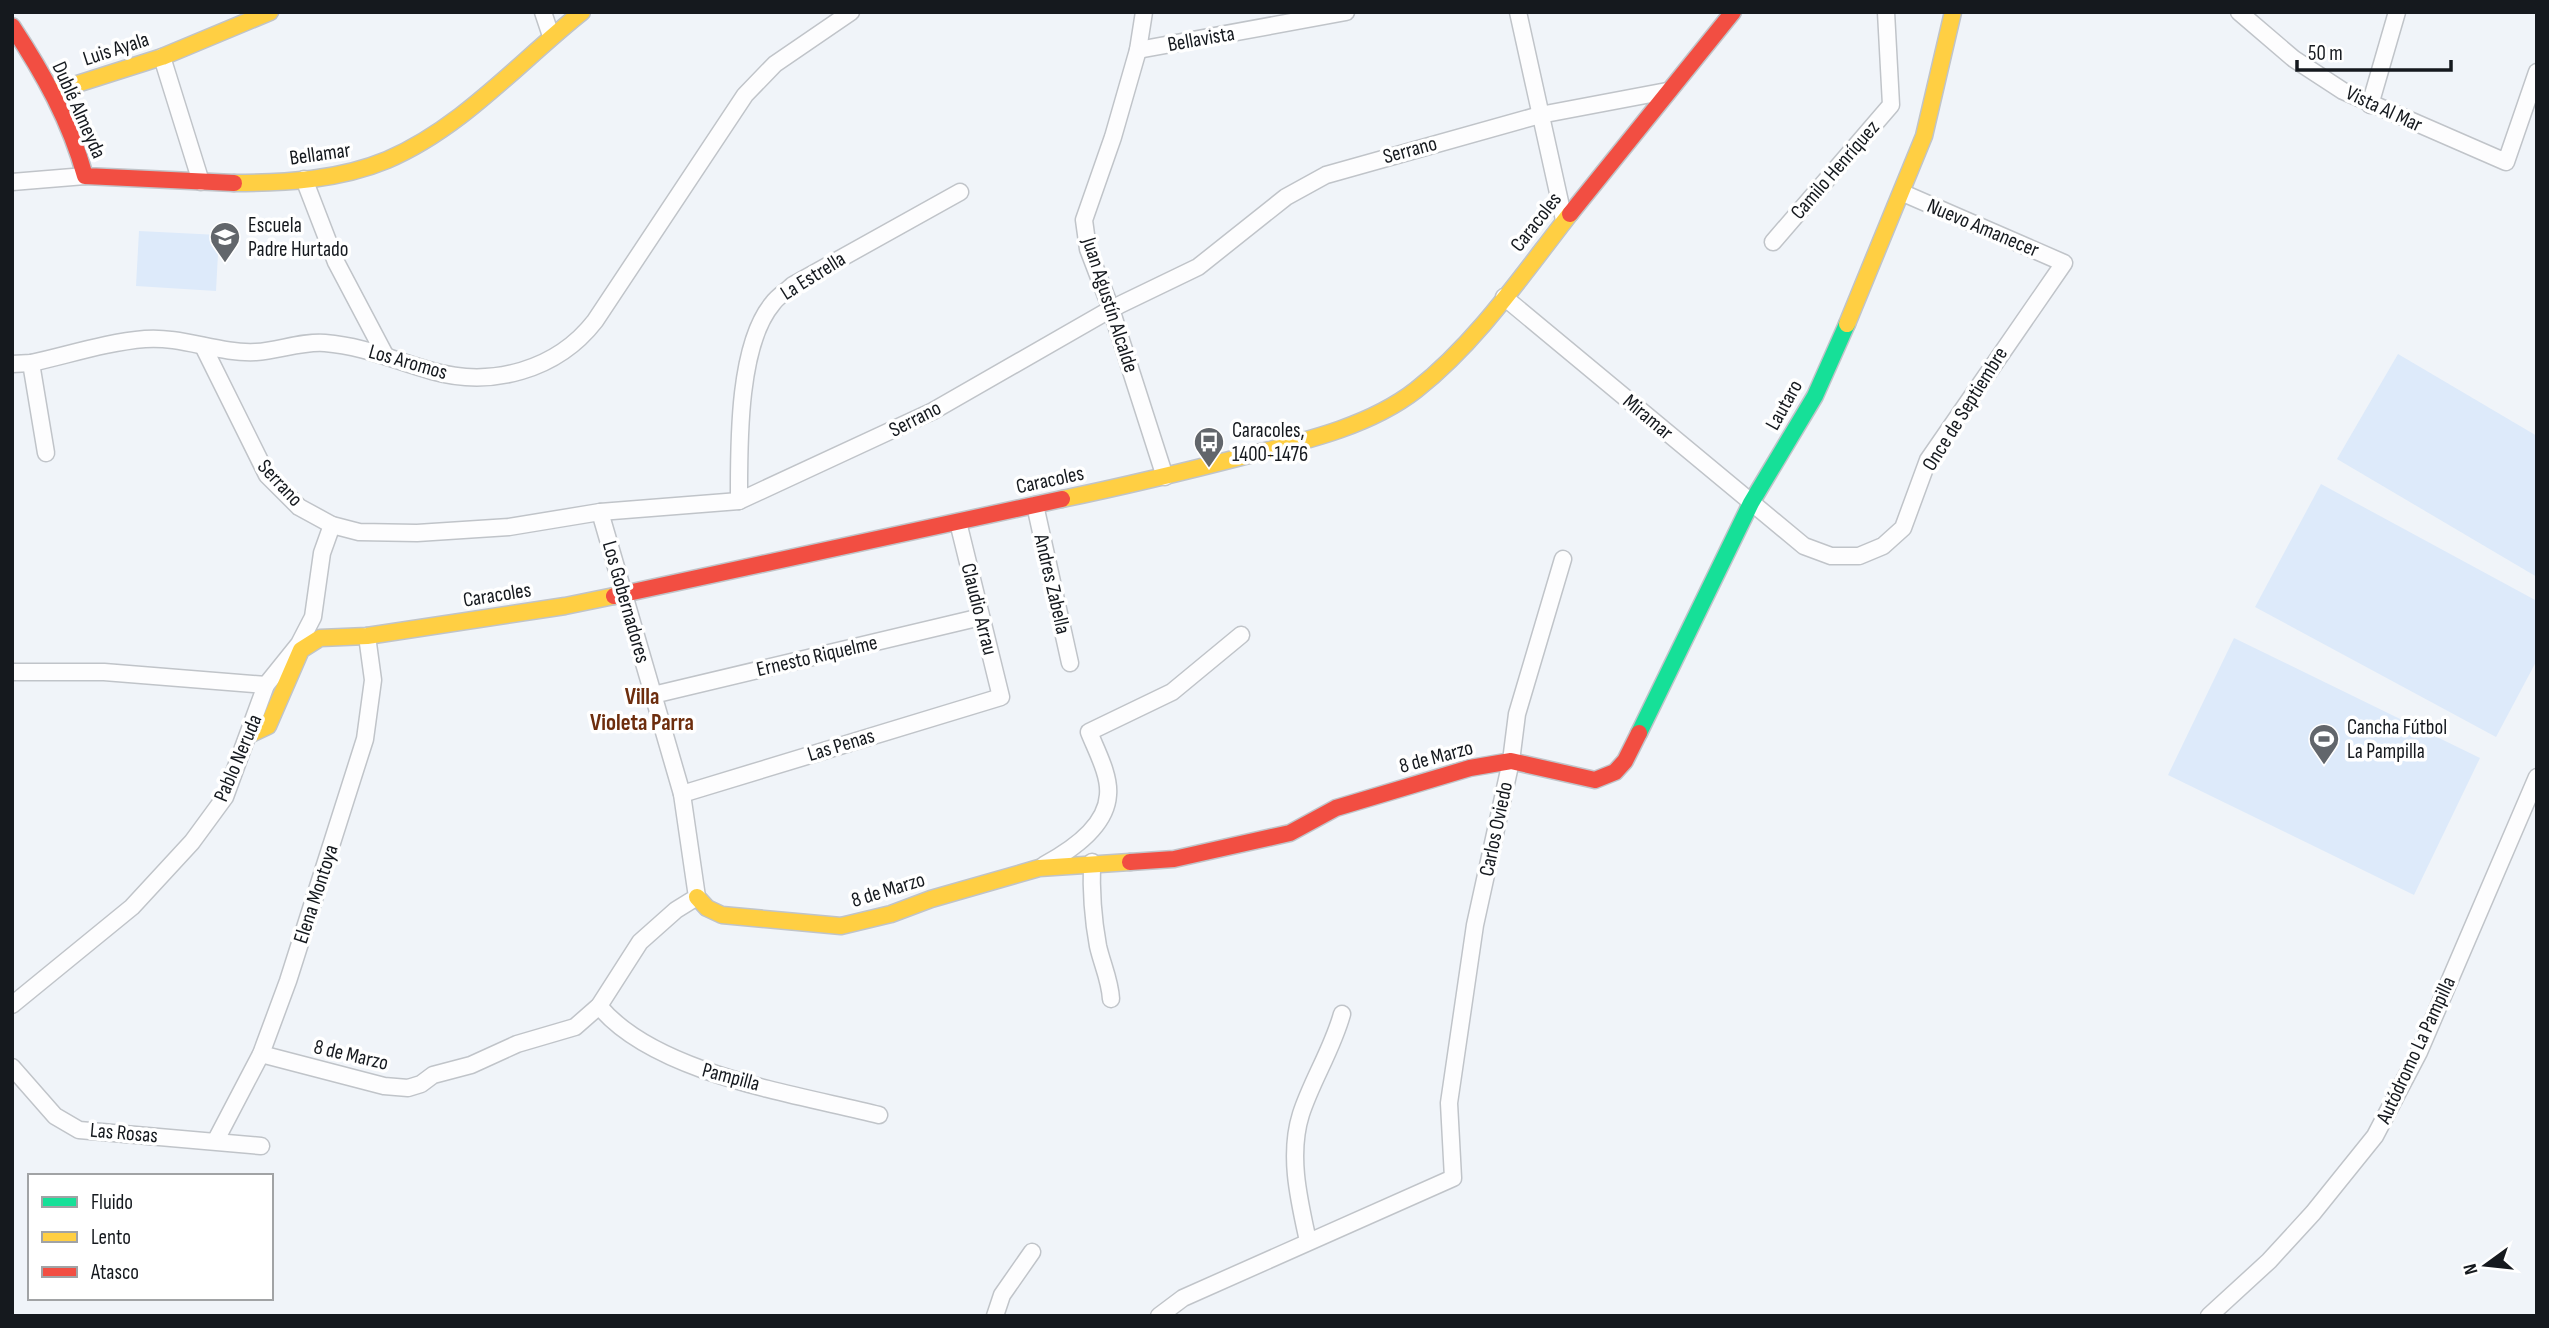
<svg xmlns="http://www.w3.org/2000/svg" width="2549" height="1328" font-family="'Sofia Sans Condensed',sans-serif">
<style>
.green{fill:#ddeafa}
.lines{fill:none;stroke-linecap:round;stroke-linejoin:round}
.street-casing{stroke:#c0c4c9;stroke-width:19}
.fast-casing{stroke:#c0c4c9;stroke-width:19}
.slow-casing{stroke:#c0c4c9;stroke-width:19}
.jam-casing{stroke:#c0c4c9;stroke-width:19}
.street{stroke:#fdfdfe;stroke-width:16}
.fast{stroke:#16e098;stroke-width:16}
.slow{stroke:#ffcf43;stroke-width:16}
.jam{stroke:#f24e42;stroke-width:16}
.labels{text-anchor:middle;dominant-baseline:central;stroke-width:7;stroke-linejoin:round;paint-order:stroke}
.street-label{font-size:21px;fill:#15191e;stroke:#fff}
.poi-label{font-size:21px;fill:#15191e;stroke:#fff;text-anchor:start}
.neighbourhood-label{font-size:23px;font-weight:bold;fill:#6d2d0d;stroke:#fff}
</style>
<rect width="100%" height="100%" fill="#f0f4f9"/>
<g class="green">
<path d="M139,231l80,4 -3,56 -80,-5z"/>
<path d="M2398,354l139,82v141l-200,-118z"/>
<path d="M2321,484l216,117v59l-41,77 -241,-130z"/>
<path d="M2234,638l246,120 -66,137 -246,-120z"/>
</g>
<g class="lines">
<g class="street-casing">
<g id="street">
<path d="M543,12l8,24"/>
<path d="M1144,12l-6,38 -25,87 -29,83 4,29 23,60 54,168"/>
<path d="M1518,12l46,208"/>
<path d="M2239,12l55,47 49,32 163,71 31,-90"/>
<path d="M1138,50l208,-38"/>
<path d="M162,57l39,125"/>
<path d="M2370,105l27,-93"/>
<path d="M304,179l32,83 48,91"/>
<path d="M12,182l73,-6"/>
<path d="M1773,242l118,-137 -5,-93"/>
<path d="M1504,297l300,249 27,10h28l24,-10 20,-18 25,-68 136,-197 -161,-70"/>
<path d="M203,346l64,129 32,32 33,18 27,7 58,1 92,-6 91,-15 139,-11 194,-90 178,-102 87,-42 88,-70 40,-22 214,-60 127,-24"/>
<path d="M31,363l15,90"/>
<path d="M12,364l19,-1c37,-8 76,-21 114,-24 37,-3 74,15 111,13 22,-1 46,-11 69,-9 39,3 70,18 107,28 60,17 125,-1 163,-50l150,-226 30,-31 76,-52"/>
<path d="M739,501c0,-53 -2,-156 34,-198 5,-7 14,-12 20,-18l167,-93"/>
<path d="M1035,505l35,158"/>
<path d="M12,672h92l162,13"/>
<path d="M653,695l328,-78"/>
<path d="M682,794l319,-97 -43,-175"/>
<path d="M1092,862c-1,28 1,57 6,84 4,18 12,34 13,53"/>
<path d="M1044,865c26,-14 62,-38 64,-70 2,-20 -12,-45 -19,-63l83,-40 69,-57"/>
<path d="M12,1005l120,-98 60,-65 33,-45 41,-112 33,-41 14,-27 9,-64 10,-28"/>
<path d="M599,1006c56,68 197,88 280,109"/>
<path d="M261,1054l123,32 24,2 13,-4 12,-9 38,-10 46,-21 58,-17 24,-21 41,-64 36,-32 21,-13 -15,-103 -82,-282"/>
<path d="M12,1067l43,49 24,14 182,16"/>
<path d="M216,1140l45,-86 27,-73 77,-242 8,-59 -6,-44"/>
<path d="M1308,1241c-9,-41 -20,-86 -7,-127 11,-34 31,-64 41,-100"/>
<path d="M995,1316l7,-21 30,-43"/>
<path d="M1159,1316l24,-18 270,-120 -4,-75 26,-178 36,-164 6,-47 46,-155"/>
<path d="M2209,1316l60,-55 44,-48 62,-77 44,-84 118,-275"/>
</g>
</g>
<g class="fast-casing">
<path id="fast" d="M1639,733l112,-230 64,-107 32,-72"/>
</g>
<g class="slow-casing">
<g id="slow">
<path d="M52,92l110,-35 108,-45"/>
<path d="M234,183c51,0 105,-3 153,-23 75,-32 132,-98 195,-148"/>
<path d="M1847,324l77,-188 29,-124"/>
<path d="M1062,499c63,-13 125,-28 187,-44 56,-14 121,-29 167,-65 61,-48 107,-116 154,-176"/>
<path d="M251,734l17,-8 33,-76 19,-12 47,-2 198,-30 49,-10"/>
<path d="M697,897l10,11 15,7 119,11 50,-12 40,-15 108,-31 91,-6"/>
</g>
</g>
<g class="jam-casing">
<g id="jam">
<path d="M12,26c31,47 58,95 73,150l149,7"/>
<path d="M1570,214l163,-202"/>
<path d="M614,596l448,-97"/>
<path d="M1130,862l44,-3 116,-26 46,-25 134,-40 41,-7 84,19 20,-8 10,-11 14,-28"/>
</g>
</g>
<use href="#street" class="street"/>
<use href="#fast" class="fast"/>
<use href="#slow" class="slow"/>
<use href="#jam" class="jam"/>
</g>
<defs>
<g id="school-pin" transform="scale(1.575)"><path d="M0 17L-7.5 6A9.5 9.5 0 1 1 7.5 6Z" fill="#62666b" stroke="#fff"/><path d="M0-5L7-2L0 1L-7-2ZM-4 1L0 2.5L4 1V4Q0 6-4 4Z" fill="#fff"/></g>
<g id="bus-pin" transform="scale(1.575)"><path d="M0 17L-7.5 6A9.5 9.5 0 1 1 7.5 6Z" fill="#62666b" stroke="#fff"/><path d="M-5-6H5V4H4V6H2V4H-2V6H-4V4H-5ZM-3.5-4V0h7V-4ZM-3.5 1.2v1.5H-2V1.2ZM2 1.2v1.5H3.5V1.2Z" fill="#fff"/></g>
<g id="stadium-pin" transform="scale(1.575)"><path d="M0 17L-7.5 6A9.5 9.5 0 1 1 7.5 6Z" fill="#62666b" stroke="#fff"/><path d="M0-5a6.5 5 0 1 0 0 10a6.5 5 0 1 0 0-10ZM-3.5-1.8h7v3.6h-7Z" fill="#fff"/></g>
</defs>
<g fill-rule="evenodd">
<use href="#school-pin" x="225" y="237"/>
<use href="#bus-pin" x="1209" y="442"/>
<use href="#stadium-pin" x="2324" y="739"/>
</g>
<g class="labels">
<g class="street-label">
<text transform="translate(1201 39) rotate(-10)">Bellavista</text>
<text transform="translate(116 49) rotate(-18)">Luis Ayala</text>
<text transform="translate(2384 109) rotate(25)">Vista Al Mar</text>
<text transform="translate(79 110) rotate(66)">Dublé Almeyda</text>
<text transform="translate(1410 150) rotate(-15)">Serrano</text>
<text transform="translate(320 154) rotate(-8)">Bellamar</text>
<text transform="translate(1835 170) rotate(-49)">Camilo Henríquez</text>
<text transform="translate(1536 222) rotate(-52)">Caracoles</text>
<text transform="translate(1983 228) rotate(23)">Nuevo Amanecer</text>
<text transform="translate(813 276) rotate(-32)">La Estrella</text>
<text transform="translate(1110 305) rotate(72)">Juan Agustín Alcalde</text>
<text transform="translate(408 362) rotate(16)">Los Aromos</text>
<text transform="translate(1784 405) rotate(-61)">Lautaro</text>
<text transform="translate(1965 409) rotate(-58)">Once de Septiembre</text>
<text transform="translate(1648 417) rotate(40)">Miramar</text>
<text transform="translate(915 419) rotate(-27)">Serrano</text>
<text transform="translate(1050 480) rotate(-12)">Caracoles</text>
<text transform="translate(280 483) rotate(47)">Serrano</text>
<text transform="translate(1052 584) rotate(77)">Andres Zabella</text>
<text transform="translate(497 595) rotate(-9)">Caracoles</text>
<text transform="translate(626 602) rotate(74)">Los Gobernadores</text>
<text transform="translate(979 609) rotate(76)">Claudio Arrau</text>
<text transform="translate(817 656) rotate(-13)">Ernesto Riquelme</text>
<text transform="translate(841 745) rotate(-17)">Las Penas</text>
<text transform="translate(1436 757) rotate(-15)">8 de Marzo</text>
<text transform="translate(238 758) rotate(-67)">Pablo Neruda</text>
<text transform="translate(1496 829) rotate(-78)">Carlos Oviedo</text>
<text transform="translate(888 890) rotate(-17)">8 de Marzo</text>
<text transform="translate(316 894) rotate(-72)">Elena Montoya</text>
<text transform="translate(2416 1050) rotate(-65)">Autódromo La Pampilla</text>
<text transform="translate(351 1055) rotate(13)">8 de Marzo</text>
<text transform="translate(731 1077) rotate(15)">Pampilla</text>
<text transform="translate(124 1133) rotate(5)">Las Rosas</text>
</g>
<g class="poi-label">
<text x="248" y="225">Escuela<tspan x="248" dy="24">Padre Hurtado</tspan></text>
<text x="1232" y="430">Caracoles,<tspan x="1232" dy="24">1400-1476</tspan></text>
<text x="2347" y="727">Cancha Fútbol<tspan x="2347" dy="24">La Pampilla</tspan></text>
</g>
<g class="neighbourhood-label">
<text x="642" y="697">Villa<tspan x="642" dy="26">Violeta Parra</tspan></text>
</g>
</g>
<rect width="2549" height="1328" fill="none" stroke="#15191e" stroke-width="28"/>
<rect x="28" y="1174" width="245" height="126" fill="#ffffff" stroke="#a1a3a5" stroke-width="2"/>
<rect x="42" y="1197" width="35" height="10" fill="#16e098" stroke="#a1a3a5" stroke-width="2"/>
<text x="91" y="1209" font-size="21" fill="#15191e">Fluido</text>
<rect x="42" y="1232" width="35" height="10" fill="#ffcf43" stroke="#a1a3a5" stroke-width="2"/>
<text x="91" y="1244" font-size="21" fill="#15191e">Lento</text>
<rect x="42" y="1267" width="35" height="10" fill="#f24e42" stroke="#a1a3a5" stroke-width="2"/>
<text x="91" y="1279" font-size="21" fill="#15191e">Atasco</text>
<g transform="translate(2486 1265) rotate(255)" stroke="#ffffff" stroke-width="5" paint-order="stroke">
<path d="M0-5L12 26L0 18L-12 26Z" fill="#15191e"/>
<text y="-10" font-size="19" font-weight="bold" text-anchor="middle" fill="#15191e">N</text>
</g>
<path d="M2297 60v10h154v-10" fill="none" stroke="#15191e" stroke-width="3.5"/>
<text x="2308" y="60" font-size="21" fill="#15191e" stroke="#ffffff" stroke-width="5" paint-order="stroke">50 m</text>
</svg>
